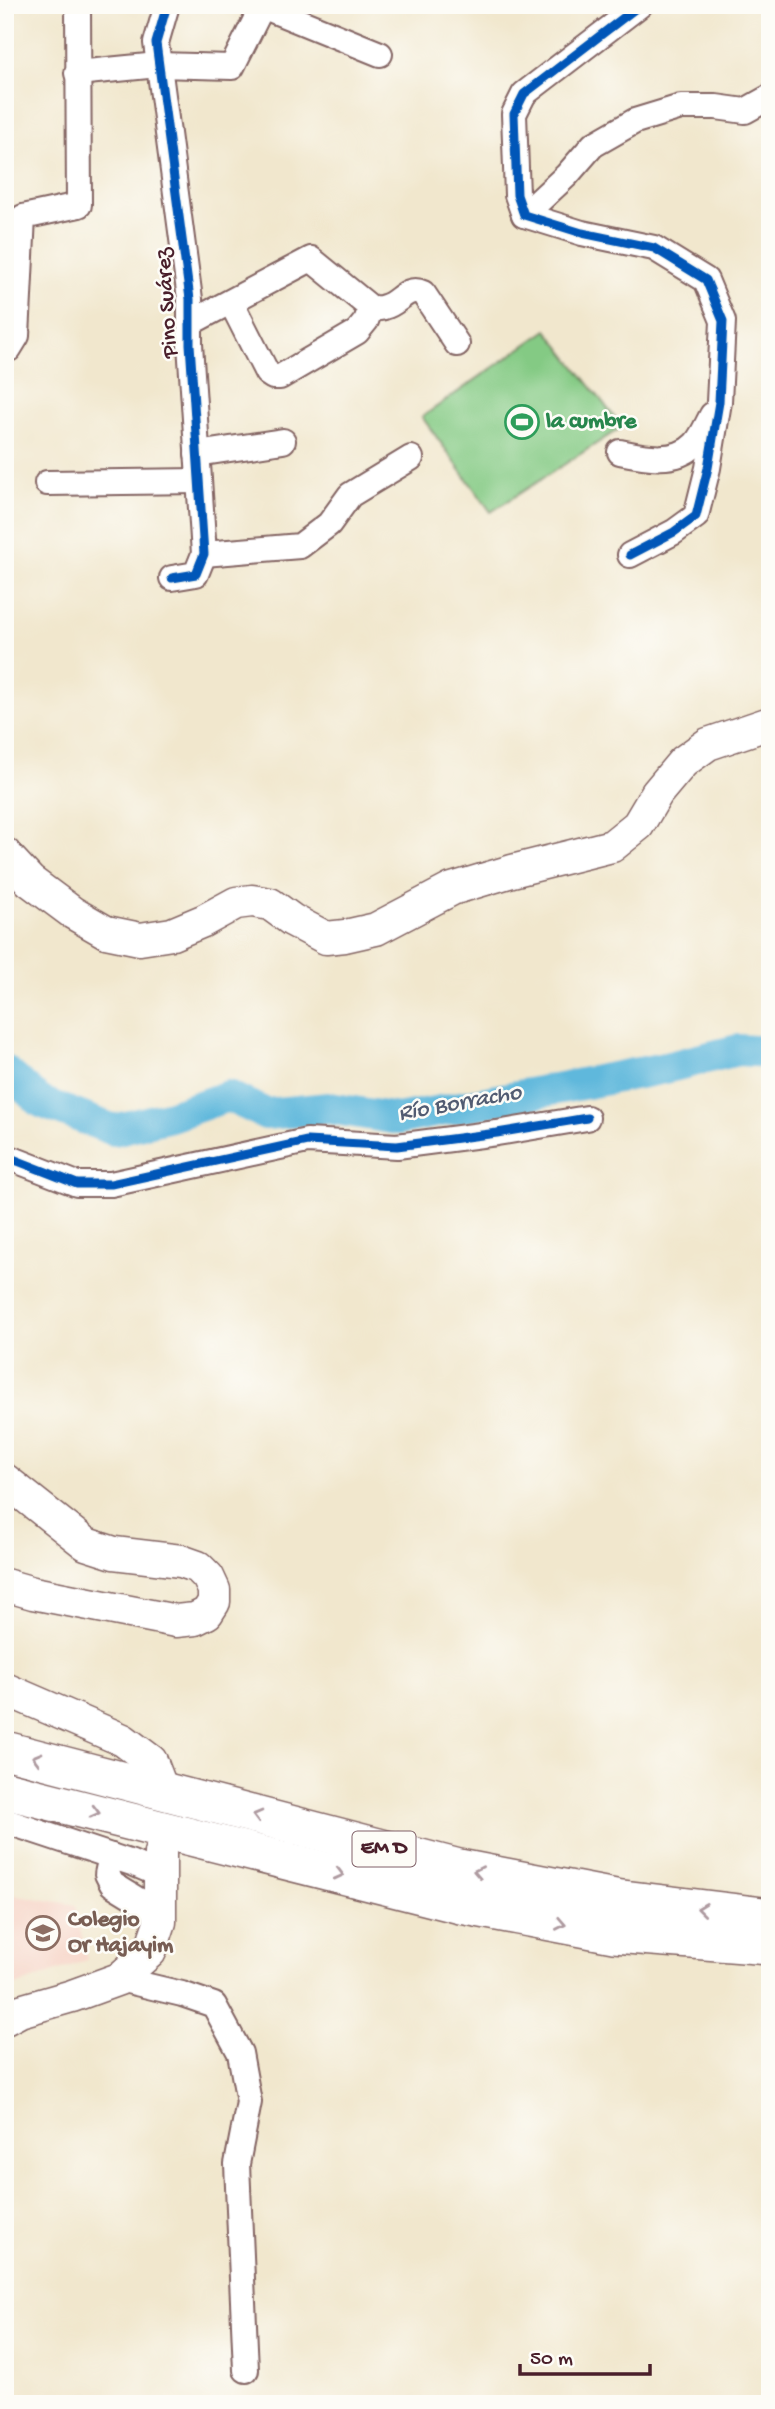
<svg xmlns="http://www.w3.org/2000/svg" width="775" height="2409" font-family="'Gochi Hand',sans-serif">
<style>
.built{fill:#f6d2c4}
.green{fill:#84ca84;stroke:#677458;stroke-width:2}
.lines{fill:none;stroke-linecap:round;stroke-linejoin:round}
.river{stroke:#5fb8dc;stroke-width:32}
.minor-casing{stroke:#846564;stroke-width:28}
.major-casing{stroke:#846564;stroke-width:35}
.highway-casing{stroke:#846564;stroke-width:40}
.minor{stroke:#fff;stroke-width:24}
.major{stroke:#fff;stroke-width:32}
.highway{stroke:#fff;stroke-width:37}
.cycleway-casing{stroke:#fdfcf7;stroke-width:13}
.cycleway{stroke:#0057b8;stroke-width:9}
.oneway{stroke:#ae9aa0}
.labels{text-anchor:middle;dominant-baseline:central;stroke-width:5;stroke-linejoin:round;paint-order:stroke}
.shield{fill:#fdfcf7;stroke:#806168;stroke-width:2}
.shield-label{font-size:21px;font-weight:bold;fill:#4a1f2b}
.street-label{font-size:23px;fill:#4a1f2b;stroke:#fdfcf7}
.leisure-label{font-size:23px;font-weight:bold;fill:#27864d;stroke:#fdfcf7;text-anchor:start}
.education-label{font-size:23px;font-weight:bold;fill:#785e54;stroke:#fdfcf7;text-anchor:start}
.water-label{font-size:24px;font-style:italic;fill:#525c72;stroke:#fdfcf7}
</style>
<rect width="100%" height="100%" fill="#fdfcf7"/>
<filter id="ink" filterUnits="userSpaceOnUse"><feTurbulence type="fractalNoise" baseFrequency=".0143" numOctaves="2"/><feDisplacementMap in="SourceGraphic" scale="14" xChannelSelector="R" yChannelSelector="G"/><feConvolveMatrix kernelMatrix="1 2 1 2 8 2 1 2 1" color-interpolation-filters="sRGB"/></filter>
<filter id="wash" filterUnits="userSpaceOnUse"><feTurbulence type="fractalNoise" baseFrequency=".00686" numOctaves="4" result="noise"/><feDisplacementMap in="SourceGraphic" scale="28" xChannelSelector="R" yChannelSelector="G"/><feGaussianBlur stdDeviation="1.57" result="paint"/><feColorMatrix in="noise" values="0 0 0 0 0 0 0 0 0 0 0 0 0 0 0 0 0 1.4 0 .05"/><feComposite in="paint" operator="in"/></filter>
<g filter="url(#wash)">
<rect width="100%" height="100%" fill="#f1e7cd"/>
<path class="built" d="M5,1893l70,12 12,55 -82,30z"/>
<path class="green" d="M547,330l75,97 -131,85 -69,-95z"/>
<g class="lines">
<path class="river" d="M5,1071l36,31 73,28 57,-14 57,-20 38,18 63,-6 69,11 267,-51 73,-18 32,2"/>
</g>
</g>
<g filter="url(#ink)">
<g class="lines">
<g class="minor-casing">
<g id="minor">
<path d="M167,5l-11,38 34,256v45l14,210 -8,20 -24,4"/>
<path d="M262,6l118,48"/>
<path d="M77,73l81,-8 74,2 31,-62"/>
<path d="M524,215l43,-40 26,-30 42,-24 46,-14h35l29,4 25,-14"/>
<path d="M231,302l36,71 6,4h7l77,-45 9,-11 5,-13"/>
<path d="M190,323l121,-64 60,49c4,0 9,1 13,-1 15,-3 22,-22 39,-14l34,51"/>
<path d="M5,350l4,-1 8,-13 6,-119 56,-12 -1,-200"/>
<path d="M620,452c24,5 56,12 75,-8 7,-7 12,-20 17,-29"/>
<path d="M197,454l86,-13"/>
<path d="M47,483l152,-2"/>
<path d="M204,554l96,-8 29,-22 21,-29 61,-37"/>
<path d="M630,555l44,-23 22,-16 12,-48 11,-66 4,-81 -17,-41 -52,-32 -72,-15 -58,-18 -7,-20 -3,-81 10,-20 116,-89"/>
<path d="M5,1156l72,28h34l196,-43 90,5 100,-13 90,-15"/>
<path d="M5,1821l127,42 28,12"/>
<path d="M111,1856l-4,18 5,10 49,30"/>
<path d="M119,1979l63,15 32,11 26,48 9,49 -12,62 9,206"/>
</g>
</g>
<g class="major-casing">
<g id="major">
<path d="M5,854l25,27 43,32 33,19 34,7 32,-5 31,-13 33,-18 16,-2 18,3 22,16 34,18 19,-2 31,-7 76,-40 60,-18 100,-25 26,-21 19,-32 26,-31 25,-18 62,-21"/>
<path d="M5,1480l81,64 28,9 67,8 17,6 10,10 6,13v12l-7,11 -12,6 -19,2 -143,-28 -28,-8"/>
<path d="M5,1689l118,51 28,21 8,21"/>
<path d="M5,2019l15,-8 52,-15 47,-17 31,-27 10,-30v-69"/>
</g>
</g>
<g class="highway-casing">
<g id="highway">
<path d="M5,1750l454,118 156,30 155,19"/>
<path d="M5,1790l456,115 153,29 156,12"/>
</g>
</g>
<use href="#minor" class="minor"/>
<use href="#major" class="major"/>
<use href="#highway" class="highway"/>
<g class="cycleway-casing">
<g id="cycleway">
<path d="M167,5l-11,38 34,256v45l14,210 -8,20 -24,4"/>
<path d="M630,555l44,-23 22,-16 12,-48 11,-66 4,-81 -17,-41 -52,-32 -72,-15 -58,-18 -7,-20 -3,-81 10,-20 116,-89"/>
<path d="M5,1156l72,28h34l196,-43 90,5 100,-13 90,-15"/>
</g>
</g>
<use href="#cycleway" class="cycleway"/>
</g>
<defs><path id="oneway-chevron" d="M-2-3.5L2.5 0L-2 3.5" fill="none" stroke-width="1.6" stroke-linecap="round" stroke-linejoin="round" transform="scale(1.75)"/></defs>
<g class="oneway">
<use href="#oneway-chevron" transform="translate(37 1758) rotate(-165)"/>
<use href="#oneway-chevron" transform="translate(95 1812) rotate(14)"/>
<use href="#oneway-chevron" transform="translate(257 1816) rotate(-165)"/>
<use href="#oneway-chevron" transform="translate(478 1872) rotate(-169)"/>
<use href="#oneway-chevron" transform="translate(339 1874) rotate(14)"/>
<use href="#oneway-chevron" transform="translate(702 1909) rotate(-173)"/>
<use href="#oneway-chevron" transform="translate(561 1924) rotate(11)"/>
</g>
</g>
<defs>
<g id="stadium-ring" transform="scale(1.75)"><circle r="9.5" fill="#fdfcf7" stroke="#2e9e5b" stroke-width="1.5"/><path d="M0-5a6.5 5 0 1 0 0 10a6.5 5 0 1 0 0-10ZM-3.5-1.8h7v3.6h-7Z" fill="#2e9e5b"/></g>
<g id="school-ring" transform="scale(1.75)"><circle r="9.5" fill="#fdfcf7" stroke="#8d6e63" stroke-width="1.5"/><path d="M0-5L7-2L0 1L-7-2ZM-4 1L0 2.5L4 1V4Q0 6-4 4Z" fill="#8d6e63"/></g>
</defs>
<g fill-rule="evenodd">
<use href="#stadium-ring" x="522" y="422"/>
<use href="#school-ring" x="43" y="1933"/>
</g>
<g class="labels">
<rect class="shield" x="352.5" y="1831.5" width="63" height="35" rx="5"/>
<g class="shield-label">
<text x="384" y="1849">EM D</text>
</g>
<g class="street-label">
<text transform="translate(168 303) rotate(-94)">Pino Suárez</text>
</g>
<g class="leisure-label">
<text x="546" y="422">la cumbre</text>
</g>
<g class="education-label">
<text x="68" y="1920">Colegio<tspan x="68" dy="26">Or Hajayim</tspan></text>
</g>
<g class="water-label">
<text transform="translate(460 1104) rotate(-10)">Río Borracho</text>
</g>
</g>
<rect width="775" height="2409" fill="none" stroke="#fdfcf7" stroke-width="28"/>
<path d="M520 2364v10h130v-10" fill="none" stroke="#4a1f2b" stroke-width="3.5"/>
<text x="530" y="2364" font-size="21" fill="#4a1f2b" stroke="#fdfcf7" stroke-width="5" paint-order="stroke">50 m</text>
</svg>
